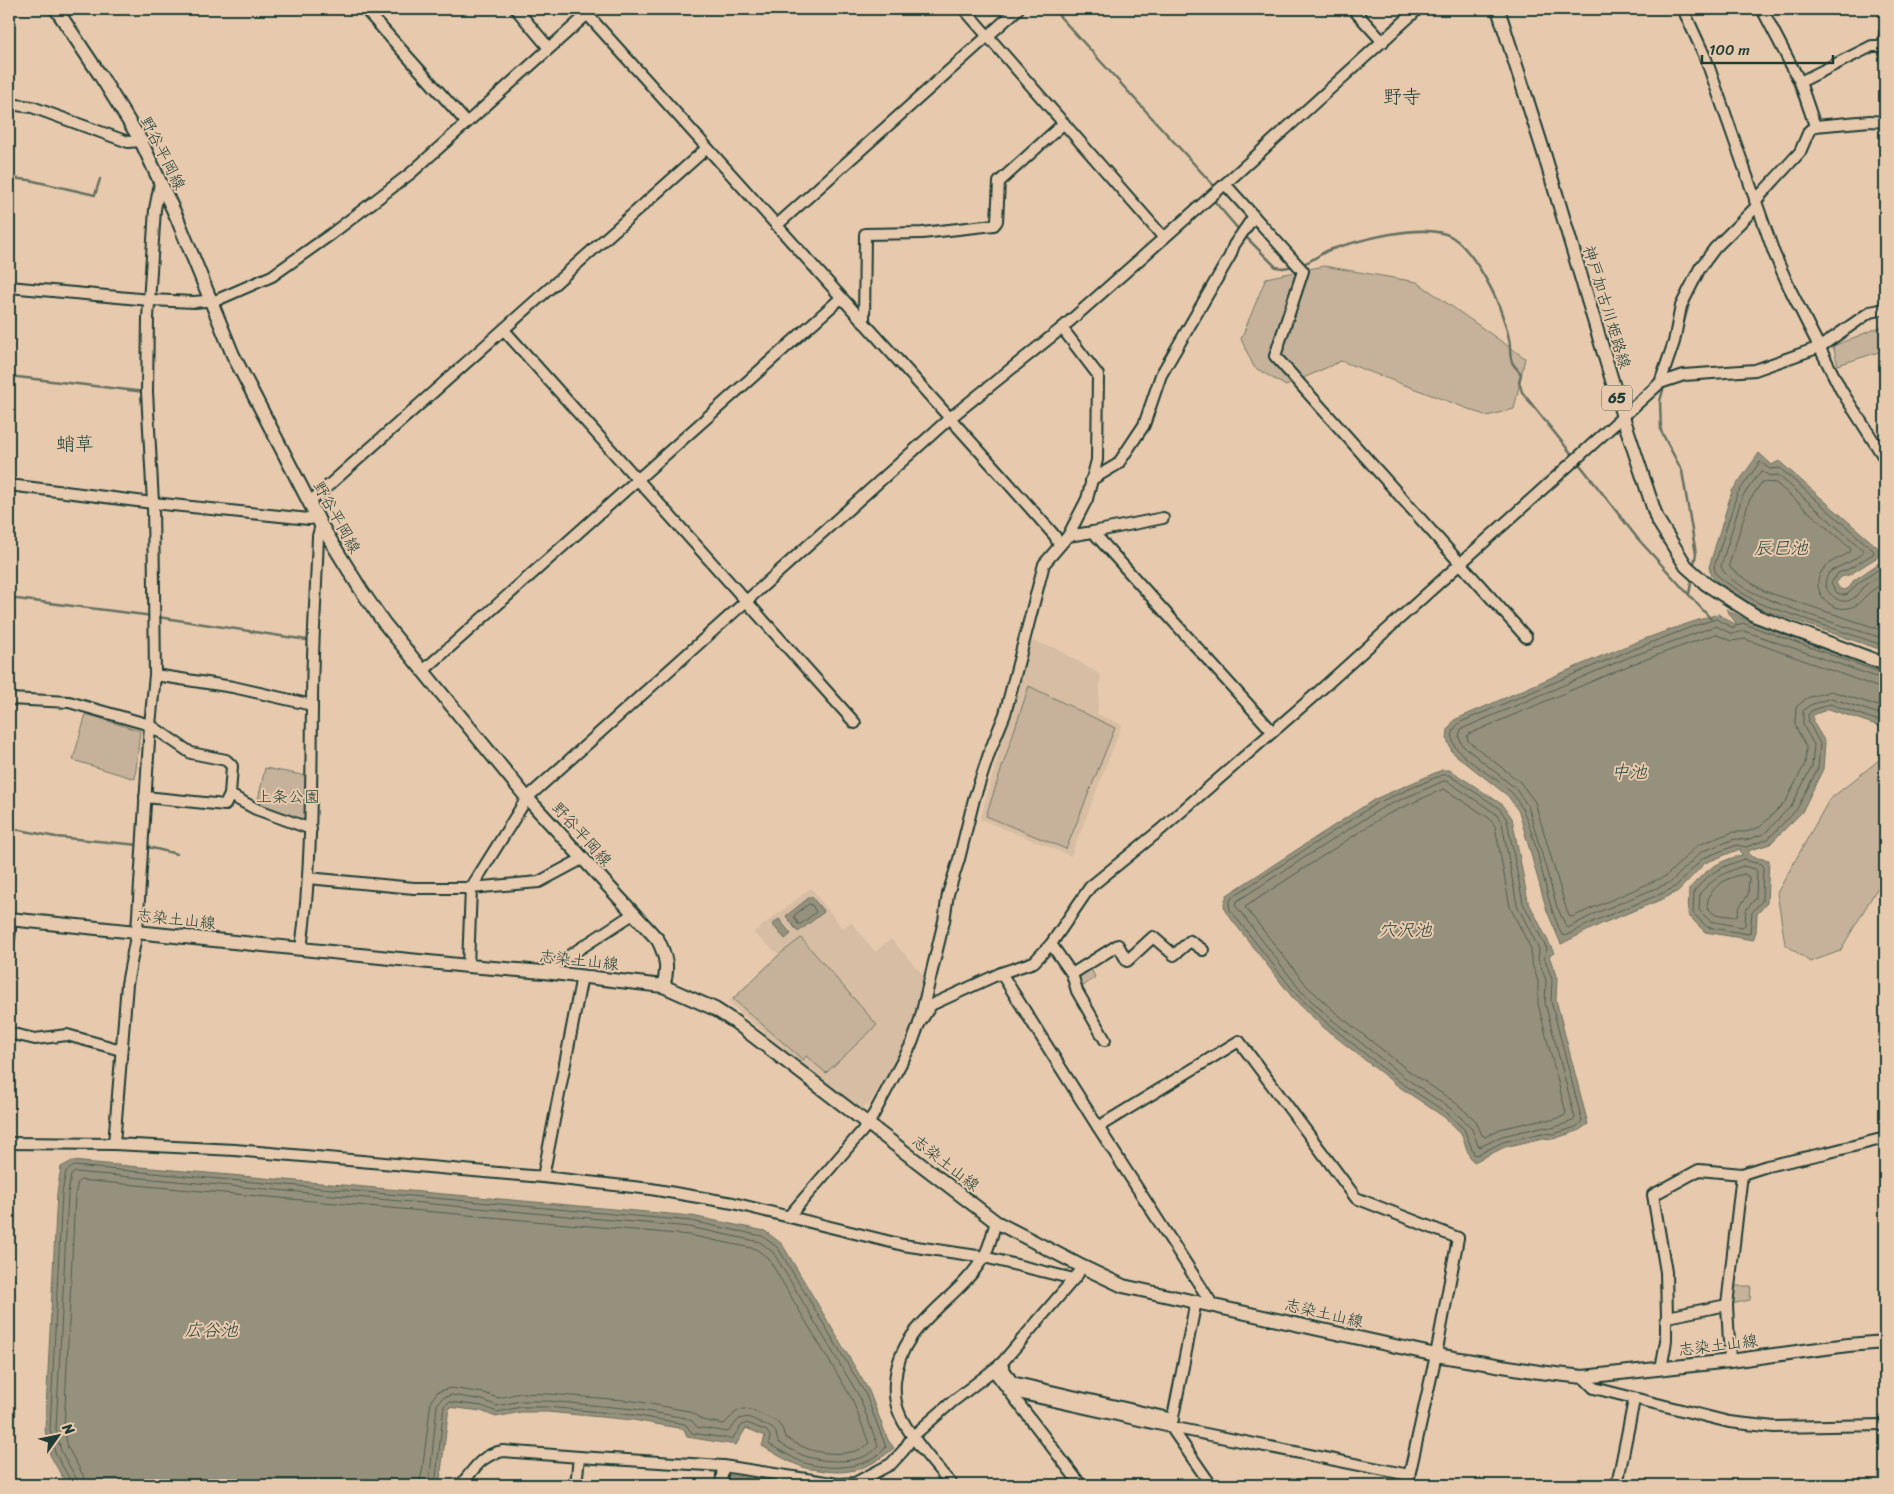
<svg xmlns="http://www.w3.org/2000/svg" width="1894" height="1494" font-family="Sriracha,'Klee One',sans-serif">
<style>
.built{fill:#d6bda3}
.green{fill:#c6b29a;stroke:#727867}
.water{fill:#96917c;stroke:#666f5f}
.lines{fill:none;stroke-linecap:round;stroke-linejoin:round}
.shore{stroke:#4f5f51;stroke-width:1}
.stream{stroke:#666f5f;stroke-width:2.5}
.minor-casing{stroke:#1f3d34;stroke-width:14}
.major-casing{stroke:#1f3d34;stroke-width:16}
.minor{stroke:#e7caae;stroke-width:10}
.major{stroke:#e7caae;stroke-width:12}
.labels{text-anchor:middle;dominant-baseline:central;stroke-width:4;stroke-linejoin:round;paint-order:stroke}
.shield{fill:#e7caae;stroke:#5b6759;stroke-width:1}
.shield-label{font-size:15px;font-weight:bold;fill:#1f3d34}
.street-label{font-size:16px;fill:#1f3d34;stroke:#e7caae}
.park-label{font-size:16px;fill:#274339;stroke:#e7caae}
.water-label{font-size:18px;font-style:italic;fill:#2b453b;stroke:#e7caae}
.quarter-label{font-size:19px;fill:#1f3d34;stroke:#e7caae}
</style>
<rect width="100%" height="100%" fill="#e7caae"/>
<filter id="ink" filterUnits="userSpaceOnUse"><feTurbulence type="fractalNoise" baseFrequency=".02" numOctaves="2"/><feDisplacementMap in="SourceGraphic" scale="10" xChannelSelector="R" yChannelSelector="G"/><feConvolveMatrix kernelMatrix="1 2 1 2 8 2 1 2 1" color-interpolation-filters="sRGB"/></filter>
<g filter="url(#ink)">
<g class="built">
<path d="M1031,641l24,7 46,27 -4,39 25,11 -51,131 -91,-37z"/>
<path d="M811,888l31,40 9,-6 24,30 16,-13 36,41 -9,31 -19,44 -30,49 -12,7 -129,-109 51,-48 -26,-21z"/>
</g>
<g class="green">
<path d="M1324,266l93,16 108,76 -11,51 -27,7 -146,-55 -55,25 -32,-19 -13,-28 25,-61z"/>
<path d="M1885,325v25l-47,15 -5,-19z"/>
<path d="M1029,686l86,42 -49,121 -80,-33z"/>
<path d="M86,714l54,17 -5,48 -62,-19z"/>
<path d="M1879,760h6v115l-45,76 -30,11 -25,-18 -8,-51 52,-93z"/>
<path d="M265,768l48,9 -2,52 -55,-20z"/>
<path d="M801,938l76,87 -51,48 -20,-17 -3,4 -70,-61 47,-45z"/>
<path d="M1089,964l6,13 -18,14 -5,-17z"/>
<path d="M1729,1286h22l-1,14 -23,5z"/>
</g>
<g class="water">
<path d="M1759,453l13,12 7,-4 105,92 -35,22 -8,2 -5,6 4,6 5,1 5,-3 3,-6 32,-22v92l-130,-44 -35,-22 -8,-9 -3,-9 23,-76z"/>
<path d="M1726,609l20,11 139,50v58l-56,-19 -16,6v7l12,20 -2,27 -21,43 -32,32 -22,7 4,6 17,3 -2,43 -10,11 -1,18 -3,8 -48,-8 -17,-17 1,-26c18,-20 27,-27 53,-34l-2,-6 -35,14 -27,28 -13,7 -64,26 -40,20 -14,-33 -28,-99 -11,-16 -56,-44 -5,-13 1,-9 6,-10 7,-3c84,-36 169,-77 257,-103l20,12z"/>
<path d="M1442,770h8l53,35 9,13 16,83 26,52 -5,3 8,22 -1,22 32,124 -10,7 -25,8 -10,-1 -38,9 -31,15 -4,-4 -9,-25 -17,-16 -46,-31 -75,-59 -30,-29 -68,-87 -1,-8 3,-8 148,-96z"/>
<path d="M811,896l13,16 -26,20 -12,-16z"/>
<path d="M779,919l12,15 -6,5 -13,-15z"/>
<path d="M72,1161l620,55 73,15 17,13 87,147 19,49 6,8c-24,20 -44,28 -75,22 -6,-1 -13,-1 -19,-4 -13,-5 -26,-13 -38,-20l3,-10 -19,-8 -10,17 -49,-8 -3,-8 -51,-9 -86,-8h-26l-25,5 -15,-6 -32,-4 -9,73 -4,5h-369l-17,-30 -5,-25 12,-237 4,-26z"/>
<path d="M727,1475l73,10h-74z"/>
</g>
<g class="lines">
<g class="shore">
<path d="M1885,565l-28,19 -9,10 -4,1 -7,-2 -6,-10 7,-10 9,-3 26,-16 1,-3 -94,-83 -10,1 -10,-7 -23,32 -23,73 2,7 8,7 34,22 127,43"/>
<path d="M1885,573c-7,5 -17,9 -23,15 -2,2 -3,5 -5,7 -11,12 -25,5 -31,-8 -3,-14 8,-18 19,-23 6,-2 12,-7 18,-11v-3l-85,-75 -8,1 -9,-5 -19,26 -21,69c7,29 135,63 164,73"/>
<path d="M1885,582c-5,3 -11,7 -16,11 -6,5 -9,11 -17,14 -20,8 -44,-17 -30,-36 7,-11 18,-12 28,-19l1,-3 -75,-66 -14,-1 -13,19 -20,64 3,5 32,21 121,40"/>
<path d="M1885,674l-143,-51 -9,5 -17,-9 -22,7 -70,27 -161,68c-11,5 -14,18 -6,28 15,17 39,28 54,43 21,21 31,85 40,115 3,9 7,19 11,28l3,1 34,-17 64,-26 12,-6 28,-29 34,-13 9,2 22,-8 29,-30 21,-41 2,-24 -11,-21 -1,-8 3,-4 19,-7 55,19"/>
<path d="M1885,680l-141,-49 -12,3 -16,-8 -89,32 -161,69 -5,2 -2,8 3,8 53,43 13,18 29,101 9,19 2,2 28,-15 75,-31 30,-30 34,-13 11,1 18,-6 28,-29 20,-39 2,-21 -11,-20v-14l7,-6 21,-7 54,18"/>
<path d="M1885,688l-8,-1 -132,-48 -14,2 -16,-7 -85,31 -161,69 -2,2 1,5 52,41 15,20 30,103 4,11 3,1 94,-41 32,-31 35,-13h13l14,-5 26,-26 19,-37 1,-17 -11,-22 1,-18 11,-9 24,-7 54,17"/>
<path d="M1442,775h7l50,33 8,12 16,83 24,46 -3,8 8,22 -1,22 31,120 -6,6 -23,7 -11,-1 -39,9 -26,13 -3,-1 -10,-25 -17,-16 -47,-31 -73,-59 -30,-28 -67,-85 -1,-6 3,-7 145,-94z"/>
<path d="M1444,781h3l48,32 7,10 15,82 22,44 -1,10 8,21 -1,23 30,115 -2,3 -21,7 -11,-1 -39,9 -22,11 -2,-2 -7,-18 -20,-18 -47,-32 -73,-58 -30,-28 -66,-86 2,-4 143,-92z"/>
<path d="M1444,789l45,29 6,8 15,81 21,42v12l7,20v23l28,109 -2,3 -12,4h-13l-39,9 -15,8 -3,-2 -6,-14 -20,-18 -47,-32 -73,-58 -29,-27 -62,-79 139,-91z"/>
<path d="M1745,859l6,3 11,2 1,2 -1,35 -10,11 -2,21 -2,1 -41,-7 -14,-14 1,-22c19,-21 25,-23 51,-32z"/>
<path d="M1743,866l12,3 2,2 -1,27 -10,12 -1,15 -3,2 -32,-6 -11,-11 1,-17c13,-14 25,-21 43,-27z"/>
<path d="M1744,874l5,3 -1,18 -8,11 -3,11 -23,-3 -7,-7c0,-19 20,-30 37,-33z"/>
<path d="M809,904l3,1 4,7 -15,12h-3l-4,-8z"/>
<path d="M71,1485v-4l-16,-28 -5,-24 12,-236 4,-22 8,-5 617,55 71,15 16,12 87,145 21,54c-16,23 -60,24 -84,15 -11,-5 -22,-12 -32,-17l-1,-2 1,-7 -3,-5 -20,-8 -5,2 -10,14 -40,-6 -7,-9 -52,-9 -86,-8h-26l-24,5 -15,-6 -33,-4 -5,4 -8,71 -3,8"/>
<path d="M78,1485l-2,-7 -15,-27 -5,-22 12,-235 3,-19 4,-3 615,55 70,15 13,10 86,144 19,50c-13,19 -53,17 -73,10 -9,-3 -19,-9 -27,-14l-2,-9 -4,-5 -24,-11 -9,2 -11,13 -31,-5 -5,-6 -6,-3 -52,-9 -86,-8h-28l-23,5 -14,-6 -32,-5 -9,3 -5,7 -7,70 -3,10"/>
<path d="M85,1485l-2,-10 -15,-27 -4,-20 11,-233 3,-13 2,-2 609,55 67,14 12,9 84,141 17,44c-12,14 -48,12 -63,5 -8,-3 -15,-7 -21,-11l-3,-9 -6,-7 -25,-11 -8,-1 -7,3 -12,12 -22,-4 -7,-6 -7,-3 -53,-10 -87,-7 -28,-1 -22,5 -14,-5 -34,-5 -13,4 -6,9 -9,71 -3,13"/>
</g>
<g class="stream">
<path d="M1053,9l162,178v3"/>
<path d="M1788,70l19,47"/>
<path d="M9,178l20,2 66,15 5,-16"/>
<path d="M1215,198v4l24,28"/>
<path d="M1761,204l39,-45"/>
<path d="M1245,236l31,31 7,1 11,-2"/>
<path d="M1302,264c10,-2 17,-10 27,-14 28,-9 96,-29 123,-13 19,12 39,49 47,69 4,11 8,22 10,33 2,7 0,16 3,23 2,5 6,7 9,12l-2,8 3,10 52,65"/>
<path d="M1682,328l9,-31"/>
<path d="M9,376l136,16"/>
<path d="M1664,386l-4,15 1,30 21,40 14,83 -3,14"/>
<path d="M1577,461l61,78 73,80"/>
<path d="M1689,594l3,-16"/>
<path d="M9,598l144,18"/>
<path d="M158,617l149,23"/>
<path d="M9,828l47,9 83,8"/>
<path d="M144,846l33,8"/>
</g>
<g class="minor-casing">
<g id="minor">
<path d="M365,9l101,113"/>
<path d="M516,9l33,39"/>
<path d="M964,9l200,229"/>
<path d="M1353,9l30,33"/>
<path d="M1683,9l23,50 68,194 15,34 52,103 44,69"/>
<path d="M1762,9l38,73 15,44"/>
<path d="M587,14l414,461 54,61 4,10"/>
<path d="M1884,45l1,-12"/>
<path d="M1800,82l72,-36h13"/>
<path d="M9,104l23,3 96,35 13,-1"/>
<path d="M1225,184l78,87 -28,85 251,281"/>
<path d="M1755,201l45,-49 9,-21 6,-5 55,-5 15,1"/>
<path d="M777,225l241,-216"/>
<path d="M9,287l141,13 44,2 23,-2 55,-24 58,-41 81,-62 182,-164"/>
<path d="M864,323l1,-89 57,-1 72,-8 3,-4 2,-39 65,-59"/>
<path d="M504,330l351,393"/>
<path d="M1660,383l14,-41 7,-36 19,-38 15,-20 42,-42"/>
<path d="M1091,480l27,-16 26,-39 17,-50 69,-119 4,-11 20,-29"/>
<path d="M9,485l144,18 156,16 9,-2"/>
<path d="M310,502l397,-354"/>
<path d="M1093,532l70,-14"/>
<path d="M1068,536l25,-4 179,199"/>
<path d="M423,671l418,-373"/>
<path d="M155,675l78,12 79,18"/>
<path d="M9,699l60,3 81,23 41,28 35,7 6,6 -2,29 26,14 55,20"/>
<path d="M145,797l80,8 5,-10"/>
<path d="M308,878l106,10h57l68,-6 43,-23"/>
<path d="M9,939l2,-20"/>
<path d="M1051,944l21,30 5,17 28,49"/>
<path d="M301,949c11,-82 10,-161 11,-242 0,-57 4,-114 6,-171l3,-11"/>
<path d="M468,966l3,-78 56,-90 423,-380 112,-90 163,-144 193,-175"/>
<path d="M544,972l89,-58"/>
<path d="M1001,973l97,154 114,177"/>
<path d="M1072,974l46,-29 9,16 26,-24 21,18 16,-14 13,9"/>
<path d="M919,1024l12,-19 70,-32 33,-11 17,-18 39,-57 69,-56 157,-137 344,-311 24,-8 71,-5 65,-23 50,-35 15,-3"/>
<path d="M9,1033l26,6 32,-4 54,15"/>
<path d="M1098,1127l141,-86 117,157 102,40 -22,117 -29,130"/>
<path d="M9,1143l105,1 121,6 308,27 108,12 82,14 170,42 81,12 90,22"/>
<path d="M114,1144l13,-160 10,-53 13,-206 5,-50 -2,-172 -6,-111 1,-74 7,-109 5,-26"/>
<path d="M543,1177l39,-201"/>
<path d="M789,1216l80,-93 43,-80 7,-19 25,-103 4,-27 11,-35 15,-60 16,-48 15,-37 39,-150 24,-28 19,-37 10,-39 1,-85 -36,-47"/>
<path d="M1196,1301l-25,126 40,58"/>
<path d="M1667,1317l-1,-45 -13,-77 46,-25 43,4 25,-8 59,-13 59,-15"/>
<path d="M1730,1361l-3,-56 15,-131"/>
<path d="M1001,1364l11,18 161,37"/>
<path d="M1661,1369l5,-28v-18l1,-6 60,-12"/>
<path d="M993,1370l88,115"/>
<path d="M1583,1377l11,11 135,34 45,5 111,-2"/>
<path d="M1009,1391l162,36 238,48"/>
<path d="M579,1457l144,9 115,18 17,-1 36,-19 12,-13 10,-15 39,-34 49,-38 77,-90"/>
<path d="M461,1485c14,-17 20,-30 42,-34l76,6 -3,28"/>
<path d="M721,1485l2,-19"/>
<path d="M952,1485c-14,-17 -44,-50 -52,-70 -5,-11 -6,-21 -5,-33 4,-59 61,-79 88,-124 7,-11 9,-25 13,-36"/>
<path d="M1617,1485l17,-85"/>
</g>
</g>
<g class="major-casing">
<g id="major">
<path d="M56,9l44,66 41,66 36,77 56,137 88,170 40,65 23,33 143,175 131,142c8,16 11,29 5,46"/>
<path d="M1498,9l45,141 80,267 34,102 29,47 20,18 50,32 129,48"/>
<path d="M9,919l459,47 76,6 119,14 52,23 20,13 261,200 87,45 40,19 313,69 103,17 44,5 147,-16 118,-16 37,-3"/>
</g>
</g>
<use href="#minor" class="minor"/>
<use href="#major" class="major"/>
</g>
</g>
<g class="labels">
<rect class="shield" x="1602" y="385.5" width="30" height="25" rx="4"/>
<g class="shield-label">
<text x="1617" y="398">65</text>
</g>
<g class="street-label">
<text transform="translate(163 153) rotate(63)">野谷平岡線</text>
<text transform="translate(1607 307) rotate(73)">神戸加古川姫路線</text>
<text transform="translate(337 517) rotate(61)">野谷平岡線</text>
<text transform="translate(582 834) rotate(48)">野谷平岡線</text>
<text transform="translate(176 919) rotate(6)">志染土山線</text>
<text transform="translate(579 960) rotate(6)">志染土山線</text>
<text transform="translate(946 1163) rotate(38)">志染土山線</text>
<text transform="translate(1324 1313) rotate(13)">志染土山線</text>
<text transform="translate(1718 1345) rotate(-7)">志染土山線</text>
</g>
<g class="park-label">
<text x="288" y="796">上条公園</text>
</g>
<g class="water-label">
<text x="1781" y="548">辰巳池</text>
<text x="1629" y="772">中池</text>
<text x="1405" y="930">穴沢池</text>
<text x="211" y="1330">広谷池</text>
</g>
<g class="quarter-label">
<text x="1402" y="96">野寺</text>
<text x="75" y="443">蛸草</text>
</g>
</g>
<rect width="1894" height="1494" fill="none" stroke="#e7caae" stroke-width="30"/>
<rect x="15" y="15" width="1864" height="1464" fill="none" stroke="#1f3d34" stroke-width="2" filter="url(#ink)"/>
<g transform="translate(58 1436) rotate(57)" stroke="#e7caae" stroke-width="4" paint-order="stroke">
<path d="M0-4L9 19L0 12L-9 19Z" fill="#1f3d34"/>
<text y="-8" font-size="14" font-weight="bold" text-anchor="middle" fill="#1f3d34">N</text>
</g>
<path d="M1702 55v8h131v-8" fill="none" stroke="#1f3d34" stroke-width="2.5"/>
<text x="1709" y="55" font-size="15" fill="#1f3d34" stroke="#e7caae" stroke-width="4" paint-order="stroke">100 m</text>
</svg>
